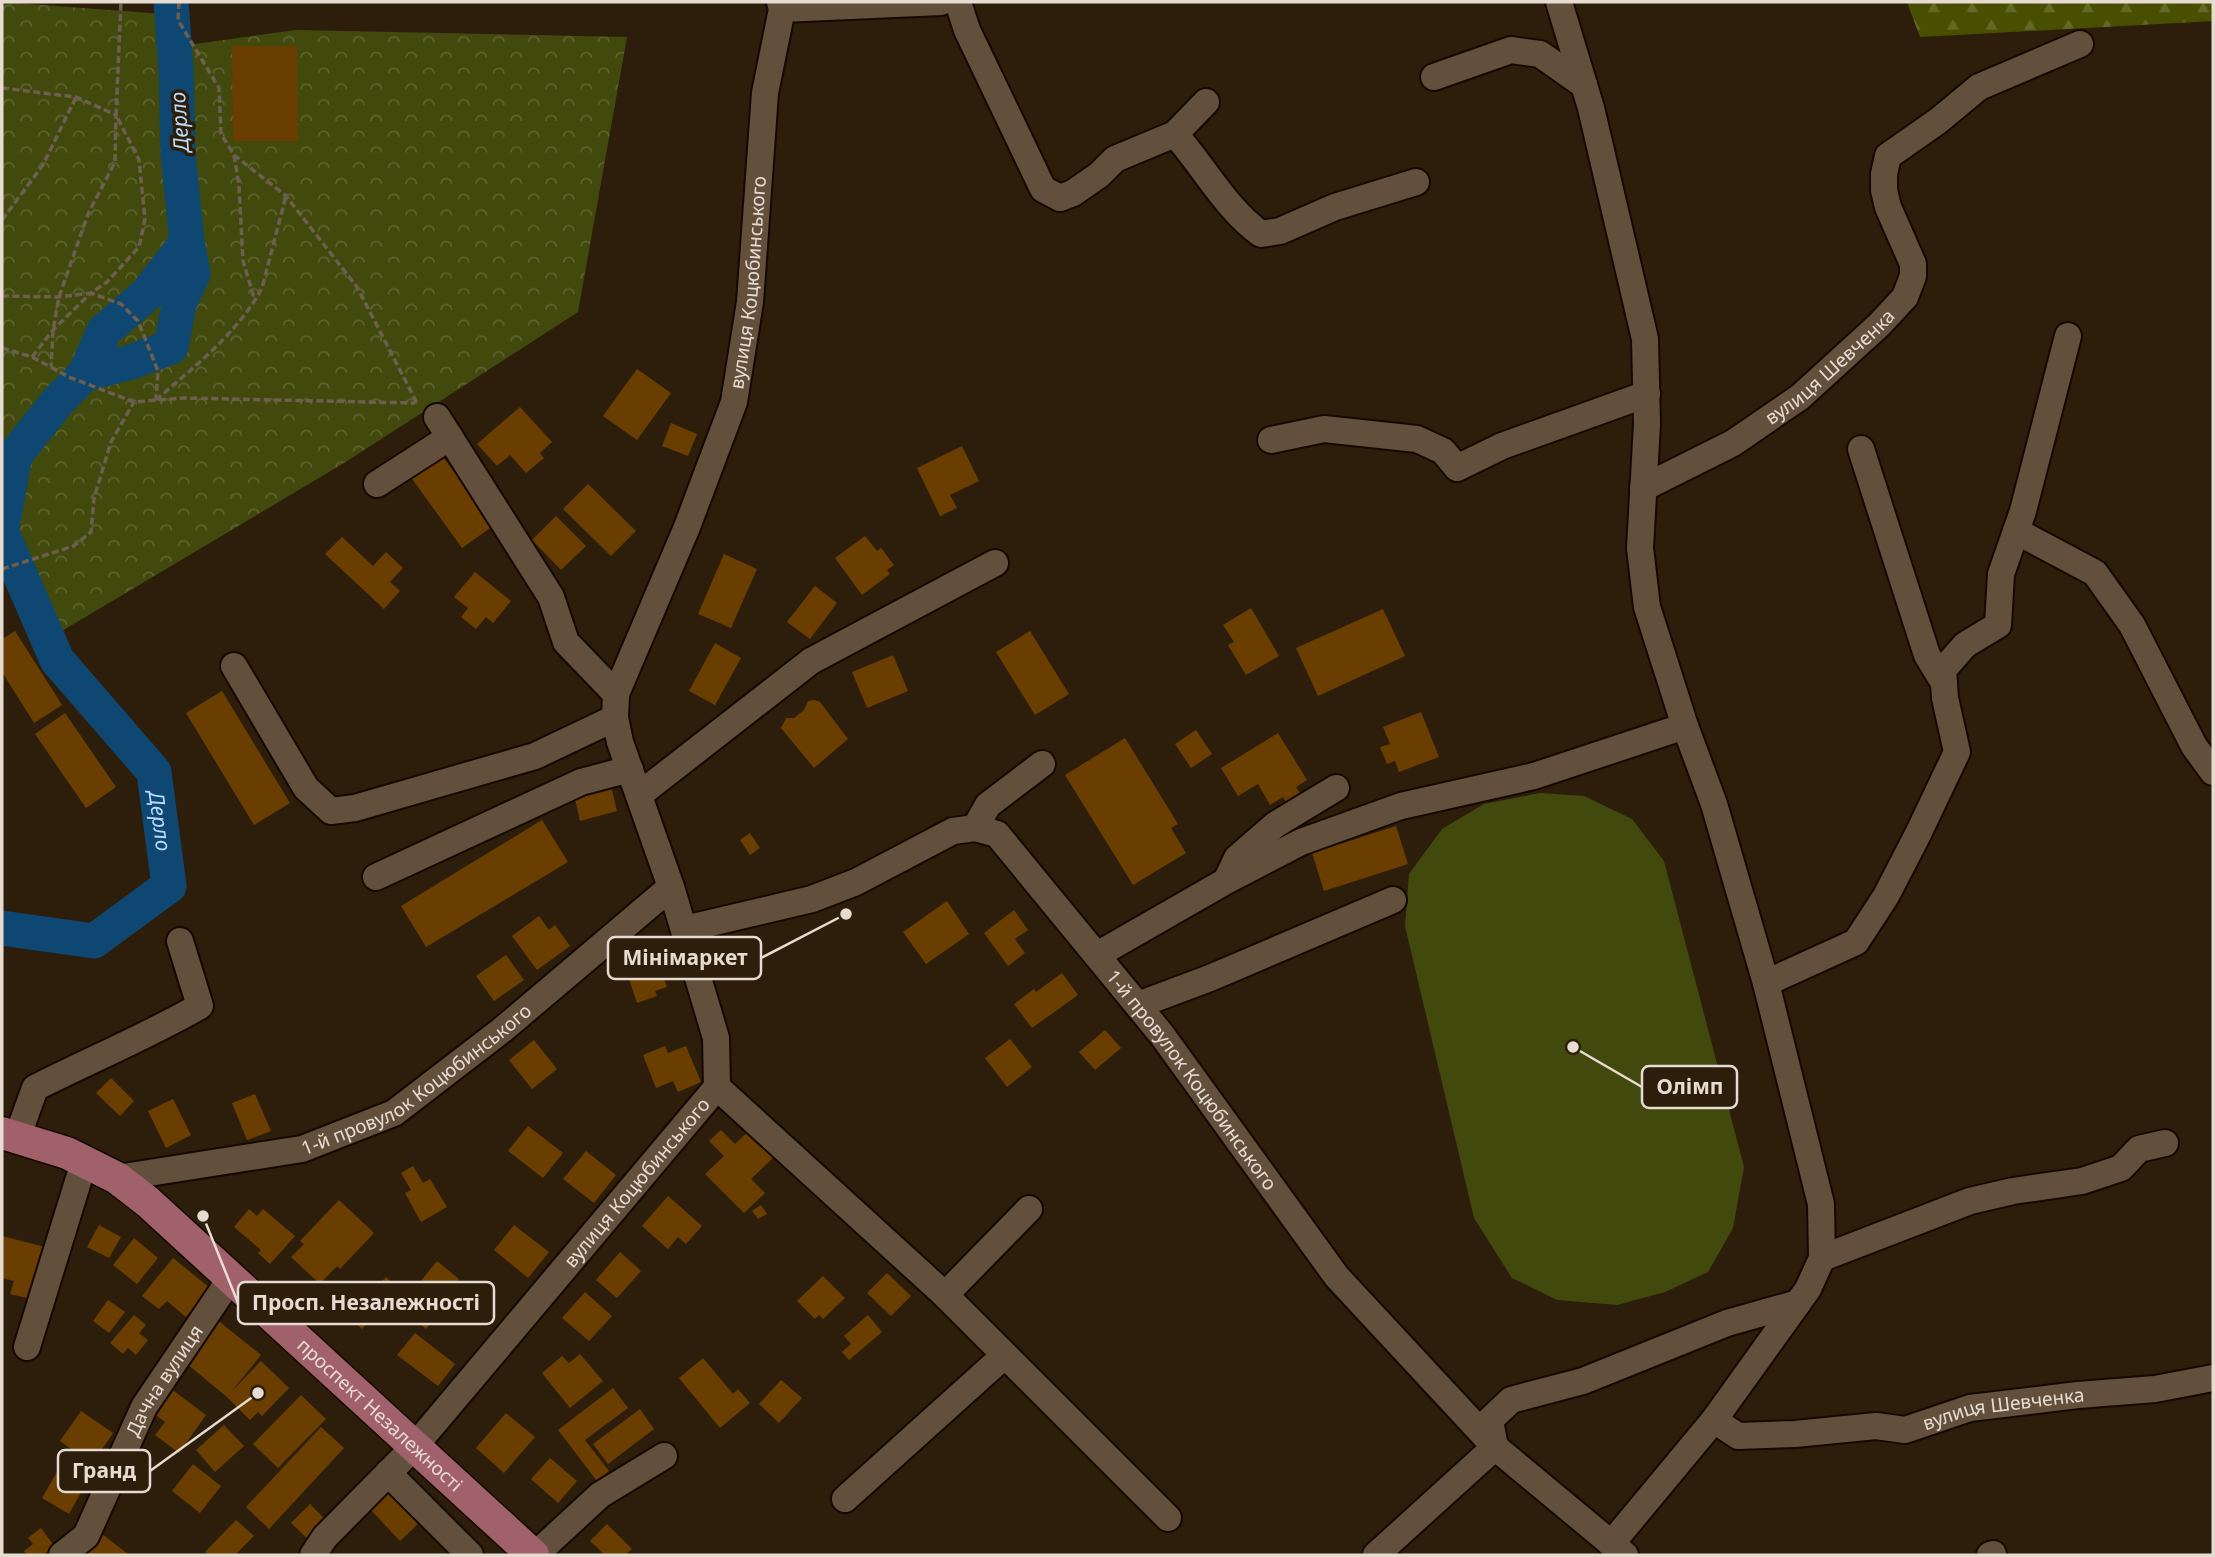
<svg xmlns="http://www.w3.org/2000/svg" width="2215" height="1557" font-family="'Noto Sans',sans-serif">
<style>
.forest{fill:url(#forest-firs)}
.park{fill:url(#park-crowns)}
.garden{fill:#42490d}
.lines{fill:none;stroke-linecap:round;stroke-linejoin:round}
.river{stroke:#0e4772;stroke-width:35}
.building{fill:#6a3e00}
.minor-casing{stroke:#150800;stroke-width:30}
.major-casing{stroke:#150800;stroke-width:35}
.path{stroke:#6d5f50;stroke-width:3.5;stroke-dasharray:7 3.5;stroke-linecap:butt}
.minor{stroke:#62503d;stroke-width:26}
.major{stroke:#a1616b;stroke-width:32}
.labels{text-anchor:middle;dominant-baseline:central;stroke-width:7;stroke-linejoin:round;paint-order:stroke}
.street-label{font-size:19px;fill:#e7dcd1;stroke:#2d1e0c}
.water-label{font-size:21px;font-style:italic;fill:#b9dbfc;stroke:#2d1e0c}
.leader{fill:none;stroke:#e7dcd1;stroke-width:2.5}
.callout-dot{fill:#e7dcd1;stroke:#2d1e0c;stroke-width:2.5}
.callout{fill:#2d1e0c;stroke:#e7dcd1;stroke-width:2.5}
.callout-label{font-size:21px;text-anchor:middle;font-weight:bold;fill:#e7dcd1}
</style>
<defs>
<pattern id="forest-firs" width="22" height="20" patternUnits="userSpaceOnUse" patternTransform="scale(1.75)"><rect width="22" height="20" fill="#484f01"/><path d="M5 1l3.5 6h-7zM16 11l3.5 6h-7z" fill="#626825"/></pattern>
<pattern id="park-crowns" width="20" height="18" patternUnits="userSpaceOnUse" patternTransform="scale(1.75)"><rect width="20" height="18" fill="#42490d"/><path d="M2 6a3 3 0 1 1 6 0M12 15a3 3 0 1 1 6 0" fill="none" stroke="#5d632f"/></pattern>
</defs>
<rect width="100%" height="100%" fill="#2d1e0c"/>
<path class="forest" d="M1907,2h306v19l-293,16z"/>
<path class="park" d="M2,2l162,12 17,32 115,-16 331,7 -49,275 -234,151 -294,175 -48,-71z"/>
<path class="garden" d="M1540,793l44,3 48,23 32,42 80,306 -11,61 -25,44 -43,20 -48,13 -60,-5 -45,-22 -38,-60 -69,-292 4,-52 33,-45 42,-25z"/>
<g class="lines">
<g class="river">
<path d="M85,374l19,-43 43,-37 40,-52"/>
<path d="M2,526l13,-71 43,-54 27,-27 46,-12 40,-15 8,-43 14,-30 -6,-32 -9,-89 -2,-84 -5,-67"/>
<path id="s1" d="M2,533l55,127 97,112 15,114 -75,55 -92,-13"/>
</g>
</g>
<g class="building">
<path d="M232,46h65l1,95h-65z"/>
<path d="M637,369l34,24 -34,47 -34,-24z"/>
<path d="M520,407l32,35 -12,11 4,5 -18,15 -16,-18 -13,11 -20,-22z"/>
<path d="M671,423l26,11 -9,22 -26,-10z"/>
<path d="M962,446l17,35 -29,14 7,13 -17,8 -23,-48z"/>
<path d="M441,454l52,72 -31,22 -52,-72z"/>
<path d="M588,484l48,47 -25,25 -48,-47z"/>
<path d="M556,516l30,30 -25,24 -29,-30z"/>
<path d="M865,536l12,15 4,-3 13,17 -7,5 3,4 -28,21 -27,-37z"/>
<path d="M342,537l31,29 13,-14 17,16 -13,14 10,9 -16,18 -59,-55z"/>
<path d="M724,554l33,15 -26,59 -33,-14z"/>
<path d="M475,572l36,29 -18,22 -7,-6 -10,12 -15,-12 7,-9 -14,-11z"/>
<path d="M815,586l22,17 -27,36 -23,-17z"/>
<path d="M1251,608l28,48 -33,19 -18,-30 6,-3 -11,-17z"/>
<path d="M1383,609l22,47 -87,40 -22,-48z"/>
<path d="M15,631l47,74 -28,18 -32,-51v-33z"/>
<path d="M1030,631l39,63 -34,21 -39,-63z"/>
<path d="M715,643l26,15 -26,47 -26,-14z"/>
<path d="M893,655l15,36 -41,17 -15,-36z"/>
<path d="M222,691l68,112 -36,22 -68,-112z"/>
<path d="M814,700l6,2 28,37 -34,29 -33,-40 5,-10h8l10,-8 4,-9z"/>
<path d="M1421,712l18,45 -40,15 -4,-11 -8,3 -7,-17 10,-3 -7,-17z"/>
<path d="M65,713l51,74 -30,21 -51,-74z"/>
<path d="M1196,730l16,24 -21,14 -16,-24z"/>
<path d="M1278,733l29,47 -11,7 5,8 -14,9 -4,-7 -13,8 -12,-21 -20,12 -17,-28z"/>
<path d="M1125,738l53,86 -7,4 15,25 -53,32 -68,-110z"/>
<path d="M611,786l6,25 -37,10 -6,-26z"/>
<path d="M542,820l26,42 -142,85 -25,-41z"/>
<path d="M1396,826l12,38 -84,27 -12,-38z"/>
<path d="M750,833l10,15 -10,7 -10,-15z"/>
<path d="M947,901l22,33 -43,30 -23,-32z"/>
<path d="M1014,910l14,20 -13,9 10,14 -17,13 -24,-33z"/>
<path d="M539,916l10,14 6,-5 15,21 -33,24 -25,-34z"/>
<path d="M506,955l18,25 -30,21 -18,-25z"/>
<path d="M657,958l10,29 -12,4 2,5 -20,7 -10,-30 14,-5 -1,-4z"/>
<path d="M1062,973l16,22 -46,33 -18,-24 20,-15 2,3z"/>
<path d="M1105,1030l16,18 -26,22 -16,-18z"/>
<path d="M1010,1039l22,28 -25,20 -22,-29z"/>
<path d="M534,1040l23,29 -25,20 -23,-29z"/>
<path d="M665,1046l3,7 18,-7 15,36 -23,10 -5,-11 -17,7 -13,-33z"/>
<path d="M111,1078l23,23 -14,15 -24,-23z"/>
<path d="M255,1094l16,37 -24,9 -15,-37z"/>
<path d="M173,1099l18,36 -25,13 -18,-37z"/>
<path d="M528,1126l35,27 -20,25 -35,-27z"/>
<path d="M751,1129l25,26 -25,24 14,14 -21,20 -39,-39 19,-18 -15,-15 12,-11 14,14z"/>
<path d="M586,1151l30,24 -22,28 -31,-24z"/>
<path d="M413,1166l10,17 7,-4 17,28 -26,15 -16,-29 6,-3 -10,-17z"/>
<path d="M668,1196l34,30 -16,18 -8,-7 -10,12 -26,-23z"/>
<path d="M339,1200l35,33 -34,36 -3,-3 -17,18 -29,-27 13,-13 -4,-3z"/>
<path d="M761,1205l6,9 -9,5 -6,-8z"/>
<path d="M249,1209l8,7 6,-7 32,27 -25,28 -12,-11 3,-3 -27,-23z"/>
<path d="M99,1225l22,12 -12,21 -22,-11z"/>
<path d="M514,1225l35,27 -21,26 -34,-28z"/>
<path d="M2,1236l43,11 -14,52 -21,-5 4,-13 -12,-3z"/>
<path d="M134,1238l24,20 -21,26 -24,-19z"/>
<path d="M620,1252l21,19 -24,27 -21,-18z"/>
<path d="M173,1258l37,30 -24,29 -19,-16 -8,8 -17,-13z"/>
<path d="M437,1261l22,18 -23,29 4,3 -14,18 -26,-22z"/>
<path d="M887,1273l24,23 -20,20 -24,-23z"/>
<path d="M823,1276l22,22 -22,21 -4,-4 -4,4 -18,-18z"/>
<path d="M386,1277l13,13 -37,39 -15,-14 5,-5 -3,-3 12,-12 4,4z"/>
<path d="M585,1292l27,24 -23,25 -27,-23z"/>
<path d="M108,1300l17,12 -16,21 -16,-12z"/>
<path d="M134,1315l12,10 -7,8 9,7 -12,15 -8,-7 -5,6 -13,-11z"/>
<path d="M868,1315l14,17 -33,28 -7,-8 9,-8 -7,-8z"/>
<path d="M215,1318l46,37 -30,37 30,-31 28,27 -27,28 -4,-4 -8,8 -23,-23 -46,-38z"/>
<path d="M415,1333l40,31 -17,22 -41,-31z"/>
<path d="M580,1354l23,27 -33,27 -28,-35 20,-17 7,7z"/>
<path d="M703,1358l30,36 5,-5 12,14 -30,25 -41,-50z"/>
<path d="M781,1380l21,18 -23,25 -20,-19z"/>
<path d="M170,1388l36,27 -27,38 -24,-18 10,-13 -13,-10z"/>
<path d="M613,1388l15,20 -43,32 24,31 -12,10 -39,-51z"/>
<path d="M301,1395l25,24 -48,49 -25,-24z"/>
<path d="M640,1409l14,20 -46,35 -15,-20z"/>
<path d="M81,1411l32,22 -21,31 -32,-23z"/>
<path d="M506,1413l29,24 -31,36 -28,-25z"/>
<path d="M224,1425l20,21 -29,26 -19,-22z"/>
<path d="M321,1427l23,21 -75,81 -23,-22z"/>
<path d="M550,1458l27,23 -19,22 -27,-24z"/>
<path d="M193,1464l28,22 -21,27 -28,-22z"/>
<path d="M61,1465l27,15 -19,34 -27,-16z"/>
<path d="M388,1489l32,33 -20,19 -31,-33z"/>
<path d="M310,1504l20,20 -18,19 -21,-20z"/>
<path d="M236,1520l18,16 -19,19h-26l-4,-3z"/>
<path d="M607,1524l25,25 -7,6h-20l-15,-14z"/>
<path d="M41,1528l13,18 -11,9h-16l-3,-4 9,-7 -5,-6z"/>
<path d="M97,1530l32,25h-49z"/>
</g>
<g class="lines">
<g class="minor-casing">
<g id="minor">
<path d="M958,2l9,28 76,159 17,9 13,-5 26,-18 16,-16 60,-25 31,-32"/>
<path d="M1559,2l32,106 54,231 2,85 -7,124 7,59 38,119 29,78 52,179 55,221 1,54 -14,31 -94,131 -103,124"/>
<path d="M782,9l159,-7"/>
<path d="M1434,77l77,-27 29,4 44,31"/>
<path d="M1175,134c29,33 51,75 86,100l19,-3 55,-24 81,-25"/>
<path d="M437,417l114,180 15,45 50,52"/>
<path d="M1271,440l53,-11 93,10 26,12 14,17 45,-22 145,-52"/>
<path d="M1861,449l66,206 17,28"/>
<path d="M377,484l73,-47"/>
<path id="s2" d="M1643,488l90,-45 67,-46 79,-72 26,-28 8,-21v-12l-25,-57 -4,-17v-16l4,-18 50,-35 41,-34 101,-43"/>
<path d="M2016,531l79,42 37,52 62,121 19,26"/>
<path d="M234,666l72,122 25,23 24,-3 180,-52 80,-38"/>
<path d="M639,795l172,-134 184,-98"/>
<path d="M975,828l13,-23 54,-41"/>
<path d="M376,877l205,-95 49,-13"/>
<path d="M1228,877l9,-19 38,-33 61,-37"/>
<path id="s3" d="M685,929l127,-30 44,-17 97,-51 22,-3 22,6 165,201 175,242 158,170 130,108"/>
<path d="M1097,955l129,-74 75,-39 100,-36 133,-30 151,-50"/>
<path d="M1766,983l90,-41 30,-46 32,-62 39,-82 -12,-54 -2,-28 22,-25 33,-20 3,-51 22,-63 45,-175"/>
<path d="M1138,1005l72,-27 183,-78"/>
<path d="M717,1087l228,208 223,223"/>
<path d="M17,1138l18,-50c55,-28 111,-51 165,-82l-20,-65"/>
<path id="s4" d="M117,1178l185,-29 92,-36 108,-83 169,-143"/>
<path d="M1822,1258l148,-57 43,-10 69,-10 39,-13 18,-19 26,-6"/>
<path d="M945,1295l84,-86"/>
<path d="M27,1347l57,-185"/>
<path id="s5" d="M1714,1420l24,16 57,-2 81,-8 29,4 65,-22 108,-13 77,-6 58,-11"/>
<path d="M388,1473l82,82"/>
<path d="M845,1499l160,-144"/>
<path id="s6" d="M62,1555l24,-19 58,-129 87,-129"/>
<path id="s7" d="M313,1555l12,-18 89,-90 303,-360 -1,-49 -45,-151 -51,-145 -5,-24 1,-24 71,-167 47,-125 16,-100 15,-209 17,-84 -2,-7"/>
<path d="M535,1555l65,-60 64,-39"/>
<path d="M1376,1555l119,-108 -5,-27 21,-20 72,-19 144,-58 71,-20"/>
<path d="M1990,1555l3,-1"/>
</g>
</g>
<g class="major-casing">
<g id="major">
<path id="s8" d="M2,1133l65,20 50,25 31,24 385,353"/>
</g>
</g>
<g class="path">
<path d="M179,2l-1,18 41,68 2,46 13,21 52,41 71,91 60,116"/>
<path d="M2,88l74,9 40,18 -1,47 -27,52 -29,83 -6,33 -2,36"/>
<path d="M234,155l5,31 4,75 12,40"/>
<path d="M2,220l41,-55 33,-68"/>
<path d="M2,296l57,1 32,-4 16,-11 32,-35 6,-28 -6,-59 -23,-45 5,-113"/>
<path d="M2,348l30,9 37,20 65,25 50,-4 231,5"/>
<path d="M32,357l21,-27 38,-37 30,11 17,17 20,50 -2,28"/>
<path d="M156,400c38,-33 82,-67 106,-112l24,-92"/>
<path d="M2,569l72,-23 17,-14 3,-34 17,-56 23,-40"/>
</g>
<use href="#minor" class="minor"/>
<use href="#major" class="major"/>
</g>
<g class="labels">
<g class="street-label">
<text stroke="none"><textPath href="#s7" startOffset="1463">вулиця Коцюбинського</textPath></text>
<text stroke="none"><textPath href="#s2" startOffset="224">вулиця Шевченка</textPath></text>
<text stroke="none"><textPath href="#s4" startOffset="322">1-й провулок Коцюбинського</textPath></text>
<text stroke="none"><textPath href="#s3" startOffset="646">1-й провулок Коцюбинського</textPath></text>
<text stroke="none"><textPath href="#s7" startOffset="494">вулиця Коцюбинського</textPath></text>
<text stroke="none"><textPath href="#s6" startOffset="205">Дачна вулиця</textPath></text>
<text stroke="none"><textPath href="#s5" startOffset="298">вулиця Шевченка</textPath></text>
<text stroke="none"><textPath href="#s8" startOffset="478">проспект Незалежності</textPath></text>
</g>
<g class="water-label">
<text transform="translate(179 122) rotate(-94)">Дерло</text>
<text stroke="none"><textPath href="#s1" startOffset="336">Дерло</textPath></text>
</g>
</g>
<path class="leader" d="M846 914L761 958M1573 1047L1642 1087M203 1216L238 1303M258 1393L150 1471"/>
<g class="callout-dot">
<circle cx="846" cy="914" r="7"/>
<circle cx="1573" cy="1047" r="7"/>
<circle cx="203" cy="1216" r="7"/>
<circle cx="258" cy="1393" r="7"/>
</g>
<g class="callout">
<rect x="608" y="937" width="153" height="42" rx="7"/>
<rect x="1642" y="1066" width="95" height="42" rx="7"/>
<rect x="238" y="1282" width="256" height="42" rx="7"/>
<rect x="58" y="1450" width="92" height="42" rx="7"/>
</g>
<g class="callout-label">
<text x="685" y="965">Мінімаркет</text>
<text x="1690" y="1094">Олімп</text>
<text x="366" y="1310">Просп. Незалежності</text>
<text x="104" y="1478">Гранд</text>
</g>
<rect width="2215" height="1557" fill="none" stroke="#e7dcd1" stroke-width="7"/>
</svg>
